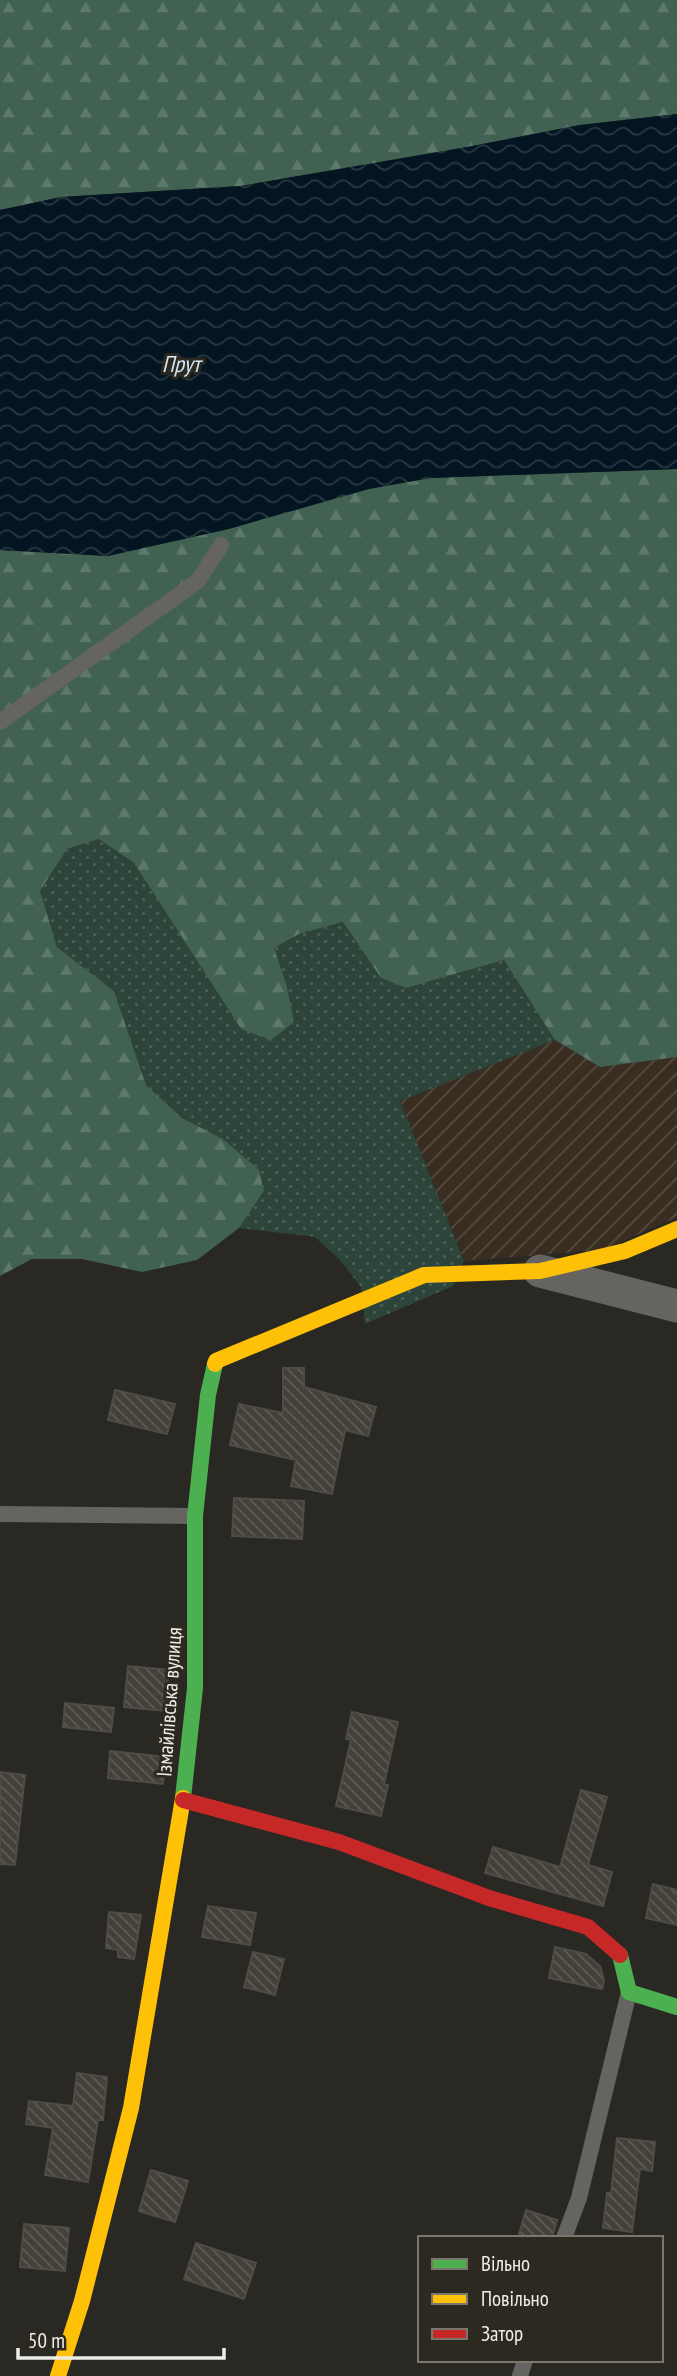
<svg xmlns="http://www.w3.org/2000/svg" width="677" height="2376" font-family="'PT Sans Narrow',sans-serif">
<style>
.industrial{fill:url(#industrial-furrows)}
.green{fill:url(#green-dots)}
.forest{fill:url(#forest-firs)}
.water{fill:url(#water-waves)}
.building{fill:url(#building-back-hatch);stroke:#4d4c48;stroke-width:2}
.lines{fill:none;stroke-linecap:round;stroke-linejoin:round}
.lane{stroke:#656461;stroke-width:16}
.street{stroke:#656461;stroke-width:33}
.fast{stroke:#4caf50;stroke-width:16}
.slow{stroke:#ffc107;stroke-width:16}
.jam{stroke:#c62828;stroke-width:16}
.labels{text-anchor:middle;dominant-baseline:central;stroke-width:6;stroke-linejoin:round;paint-order:stroke}
.street-label{font-size:21px;fill:#eeece6;stroke:#2c2920}
.water-label{font-size:23px;font-style:italic;fill:#d1e8f9;stroke:#2c2920}
</style>
<defs>
<pattern id="industrial-furrows" width="10" height="10" patternUnits="userSpaceOnUse" patternTransform="scale(1.75)"><rect width="10" height="10" fill="#382d20"/><path d="M-1 1l2-2M0 10L10 0M9 11l2-2" fill="none" stroke="#554c40"/></pattern>
<pattern id="green-dots" width="8" height="8" patternUnits="userSpaceOnUse" patternTransform="scale(1.75)"><rect width="8" height="8" fill="#2c4439"/><path d="M2 2h.1M6 6h.1" fill="none" stroke="#4b5f56" stroke-width="1.8" stroke-linecap="round"/></pattern>
<pattern id="forest-firs" width="22" height="20" patternUnits="userSpaceOnUse" patternTransform="scale(1.75)"><rect width="22" height="20" fill="#416253"/><path d="M5 1l3.5 6h-7zM16 11l3.5 6h-7z" fill="#5d796c"/></pattern>
<pattern id="water-waves" width="16" height="10" patternUnits="userSpaceOnUse" patternTransform="scale(1.75)"><rect width="16" height="10" fill="#041522"/><path d="M0 5q4-4 8 0t8 0" fill="none" stroke="#293742"/></pattern>
<pattern id="building-back-hatch" width="6" height="6" patternUnits="userSpaceOnUse" patternTransform="scale(1.75)"><rect width="6" height="6" fill="#434038"/><path d="M-1 5l2 2M0 0l6 6M5-1l2 2" fill="none" stroke="#5e5c55"/></pattern>
</defs>
<rect width="100%" height="100%" fill="#292823"/>
<path class="industrial" d="M555,1040l45,27 77,-10v160l-74,33 -139,11 -64,-160z"/>
<path class="green" d="M99,839l35,24 107,166 45,-46 -12,-35 25,-14 44,-12 38,56 25,10 98,-28 51,80 -155,61 64,160 -11,25 -88,38 -4,-37 -21,-27 -25,-23 -76,-9 25,-37 -41,-52 -41,-21 -36,-33 -32,-94 -57,-44 -17,-56 27,-42z"/>
<g class="forest">
<path d="M0,0h677v114l-97,11 -113,22 -227,39 -179,11 -61,13z"/>
<path d="M677,469v588l-77,10 -45,-27 -51,-80 -98,28 -25,-10 -38,-56 -44,12 -25,14 12,35 8,39 -23,18 -30,-11 -107,-166 -35,-24 -32,10 -27,42 17,56 57,44 32,94 36,33 41,21 36,31 5,21 -25,37 -42,32 -55,12 -60,-13h-50l-32,17v-726l108,6 261,-68 62,-10z"/>
</g>
<path class="water" d="M677,114v355l-246,9 -62,11 -140,40 -121,27 -108,-6v-340l61,-13 180,-11 226,-39 113,-22z"/>
<g class="building">
<path d="M283,1368h21v19l72,20 -8,29 -23,-6 -13,64 -41,-8 5,-26 -66,-15 9,-41 44,9z"/>
<path d="M115,1390l60,14 -8,30 -59,-14z"/>
<path d="M234,1498l70,3 -2,38 -70,-3z"/>
<path d="M128,1666l41,4 -3,41 -42,-4z"/>
<path d="M65,1703l49,5 -3,24 -48,-5z"/>
<path d="M352,1712l46,10 -14,62 4,1 -7,31 -45,-10 15,-66 -5,-1z"/>
<path d="M110,1751l56,6 -3,27 -55,-6z"/>
<path d="M0,1772l25,3 -10,90 -15,-1z"/>
<path d="M581,1790l26,7 -19,68 24,7 -9,34 -118,-33 8,-26 67,20z"/>
<path d="M653,1884l24,6v35l-31,-7z"/>
<path d="M208,1906l48,7 -6,32 -48,-8z"/>
<path d="M109,1912l32,3 -7,44 -16,-2v-7l-12,-2z"/>
<path d="M555,1947l31,7 14,12 4,15 -2,8 -53,-11z"/>
<path d="M253,1952l31,7 -9,36 -31,-8z"/>
<path d="M77,2073l30,4 -4,43h-5l-10,62 -43,-7 8,-47 -27,-4 3,-23 44,5z"/>
<path d="M617,2138l38,4 -3,29 -12,-2 -8,63 -29,-4 4,-35h4z"/>
<path d="M151,2170l37,11 -13,41 -36,-11z"/>
<path d="M526,2210l31,10 -5,18h-34z"/>
<path d="M24,2224l45,4 -4,43 -45,-4z"/>
<path d="M196,2243l60,20 -12,36 -60,-20z"/>
</g>
<g class="lines">
<g class="lane">
<path d="M0,722l198,-141 23,-36"/>
<path d="M0,1514l195,2"/>
<path d="M564,2238l15,-40 50,-206"/>
<path d="M520,2376l5,-16"/>
</g>
<path class="street" d="M540,1271l137,35"/>
<g class="fast">
<path d="M183,1798l12,-110v-172l13,-121 7,-31"/>
<path d="M620,1955l9,37 48,15"/>
</g>
<g class="slow">
<path d="M215,1364l1,-3 208,-86 116,-4 85,-20 52,-22"/>
<path d="M58,2376l24,-75 49,-193 52,-310"/>
</g>
<path class="jam" d="M183,1800l156,42 150,56 99,29 32,28"/>
</g>
<g class="labels">
<g class="street-label">
<text transform="translate(169 1702) rotate(-86)">Ізмайлівська вулиця</text>
</g>
<g class="water-label">
<text x="181" y="363">Прут</text>
</g>
</g>
<rect x="418" y="2236" width="245" height="126" fill="#2c2920" stroke="#7a776f" stroke-width="2"/>
<rect x="432" y="2259" width="35" height="10" fill="#4caf50" stroke="#7a776f" stroke-width="2"/>
<text x="481" y="2271" font-size="21" fill="#eeece6">Вільно</text>
<rect x="432" y="2294" width="35" height="10" fill="#ffc107" stroke="#7a776f" stroke-width="2"/>
<text x="481" y="2306" font-size="21" fill="#eeece6">Повільно</text>
<rect x="432" y="2329" width="35" height="10" fill="#c62828" stroke="#7a776f" stroke-width="2"/>
<text x="481" y="2341" font-size="21" fill="#eeece6">Затор</text>
<path d="M18 2348v10h206v-10" fill="none" stroke="#eeece6" stroke-width="3.5"/>
<text x="28" y="2348" font-size="21" fill="#eeece6" stroke="#2c2920" stroke-width="5" paint-order="stroke">50 m</text>
</svg>
